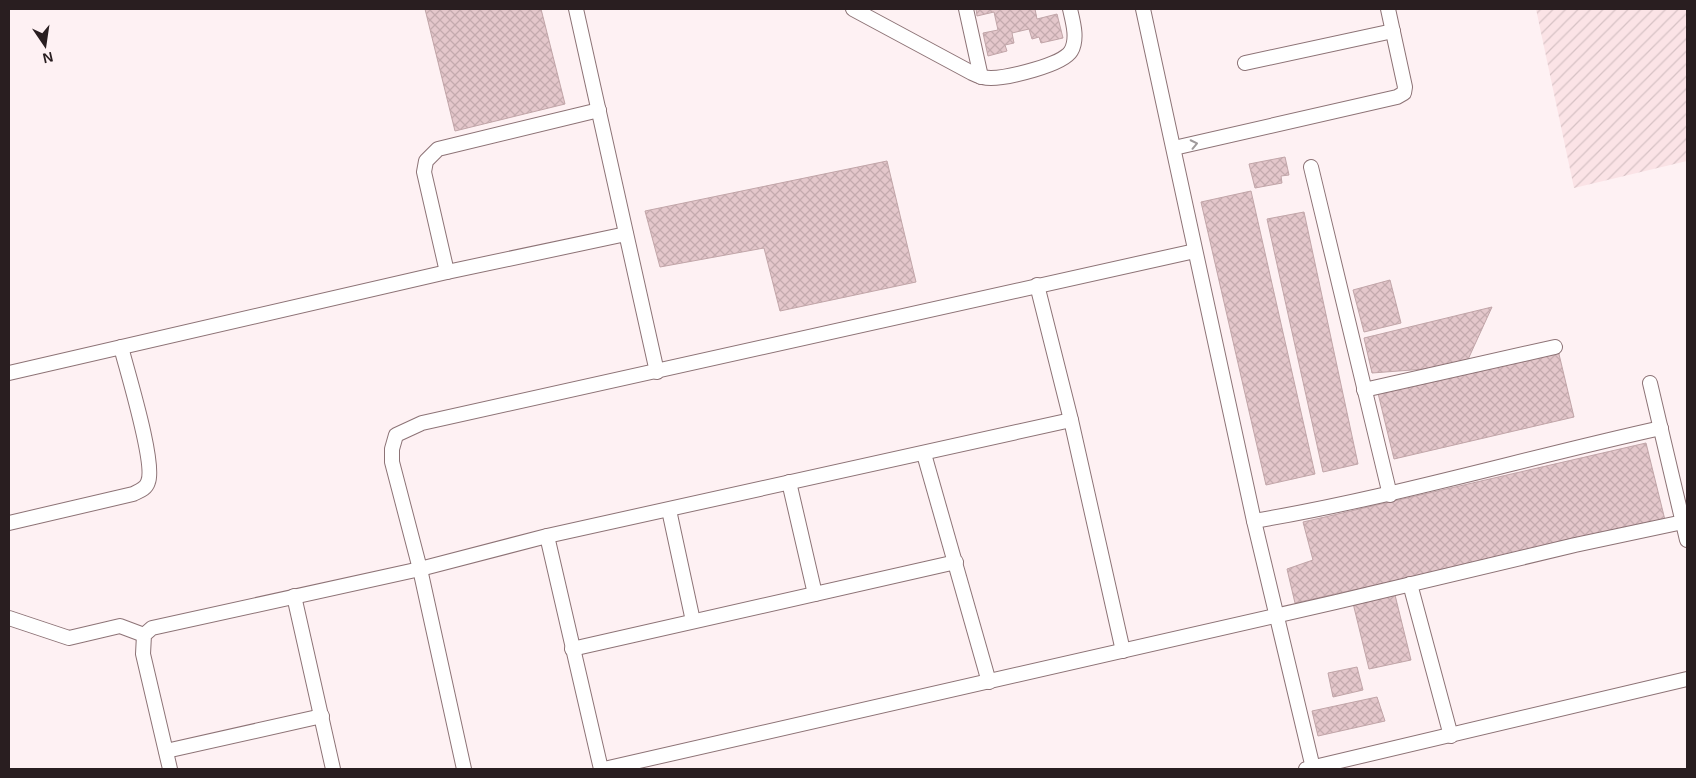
<svg xmlns="http://www.w3.org/2000/svg" width="1696" height="778" font-family="Helvetica,sans-serif">
<style>
.industrial{fill:url(#industrial-furrows)}
.building{fill:url(#building-cross-hatch);stroke:#c1a5a8}
.lines{fill:none;stroke-linecap:round;stroke-linejoin:round}
.street-casing{stroke:#8d7376;stroke-width:16}
.street{stroke:#fff;stroke-width:14}
.oneway{stroke:#9f9a9b}
</style>
<defs>
<pattern id="industrial-furrows" width="10" height="10" patternUnits="userSpaceOnUse" patternTransform="scale(1.25)"><rect width="10" height="10" fill="#fbe3e6"/><path d="M-1 1l2-2M0 10L10 0M9 11l2-2" fill="none" stroke="#d7c2c5"/></pattern>
<pattern id="building-cross-hatch" width="8" height="8" patternUnits="userSpaceOnUse" patternTransform="scale(1.25)"><rect width="8" height="8" fill="#e4c7cb"/><path d="M0 0l8 8M0 8l8-8" fill="none" stroke="#c4aaae"/></pattern>
</defs>
<rect width="100%" height="100%" fill="#fef1f3"/>
<path class="industrial" d="M1536,9h151v152l-113,27z"/>
<g class="building">
<path d="M425,9h116l24,95 -110,27z"/>
<path d="M976,9h59l2,10 20,-5 6,24 -22,5 -2,-6 -7,2 -3,-10 -17,4 2,10 -9,2 2,6 -19,5 -5,-23 15,-3 -4,-18 -17,4z"/>
<path d="M1285,157l4,18 -8,1 1,7 -27,5 -6,-24z"/>
<path d="M887,161l29,121 -136,29 -16,-63 -104,19 -15,-56z"/>
<path d="M1251,191l64,283 -49,11 -65,-283z"/>
<path d="M1304,212l54,252 -35,8 -56,-253z"/>
<path d="M1390,280l11,43 -37,9 -11,-42z"/>
<path d="M1492,307l-27,59 -93,7 -8,-35z"/>
<path d="M1558,350l16,67 -180,42 -17,-70z"/>
<path d="M1646,443l19,77 -370,83 -8,-34 26,-9 -10,-38z"/>
<path d="M1394,591l17,69 -42,9 -17,-70z"/>
<path d="M1357,667l6,23 -30,7 -5,-24z"/>
<path d="M1377,697l8,24 -67,15 -6,-25z"/>
</g>
<g class="lines">
<g class="street-casing">
<g id="street">
<path d="M576,9l81,363"/>
<path d="M853,9l119,64c6,3 12,5 19,5 16,0 72,-13 80,-27 7,-12 2,-29 -1,-42"/>
<path d="M966,9l15,68"/>
<path d="M1143,9l111,512 59,247"/>
<path d="M1245,63l148,-32"/>
<path d="M1174,148l223,-51 7,-4 1,-6 -17,-78"/>
<path d="M1311,167l79,328"/>
<path d="M447,272l-23,-100 2,-11 12,-12 161,-39"/>
<path d="M1037,285l34,135 52,231"/>
<path d="M9,373l438,-101 179,-38"/>
<path d="M1650,383l37,157"/>
<path d="M1364,390l191,-43"/>
<path d="M924,454l65,228"/>
<path d="M789,482l26,112"/>
<path d="M669,510l24,111"/>
<path d="M1254,521c137,-23 271,-63 407,-93"/>
<path d="M9,523l124,-29c6,-3 13,-5 15,-12 8,-18 -21,-111 -27,-135"/>
<path d="M547,536l54,233"/>
<path d="M1410,584l41,152"/>
<path d="M294,596l39,173"/>
<path d="M9,618l60,20 51,-12 24,9"/>
<path d="M572,649l384,-87"/>
<path d="M166,751l156,-35"/>
<path d="M170,769l-27,-115 1,-19 8,-7 268,-59 127,-33 524,-116"/>
<path d="M464,769l-44,-200 -28,-107v-13l4,-14 26,-12 773,-172"/>
<path d="M604,769l732,-167 239,-57 108,-23"/>
<path d="M1306,769l381,-90"/>
</g>
</g>
<use href="#street" class="street"/>
</g>
<defs><path id="oneway-chevron" d="M-2-3.5L2.5 0L-2 3.5" fill="none" stroke-width="1.6" stroke-linecap="round" stroke-linejoin="round" transform="scale(1.25)"/></defs>
<use class="oneway" href="#oneway-chevron" transform="translate(1194 144) rotate(-12)"/>
<rect width="1696" height="778" fill="none" stroke="#291e20" stroke-width="20"/>
<g transform="translate(45 45) rotate(167)" stroke="#fef1f3" stroke-width="4" paint-order="stroke">
<path d="M0-4L9 19L0 12L-9 19Z" fill="#291e20"/>
<text y="-8" font-size="14" font-weight="bold" text-anchor="middle" fill="#291e20">N</text>
</g>
</svg>
